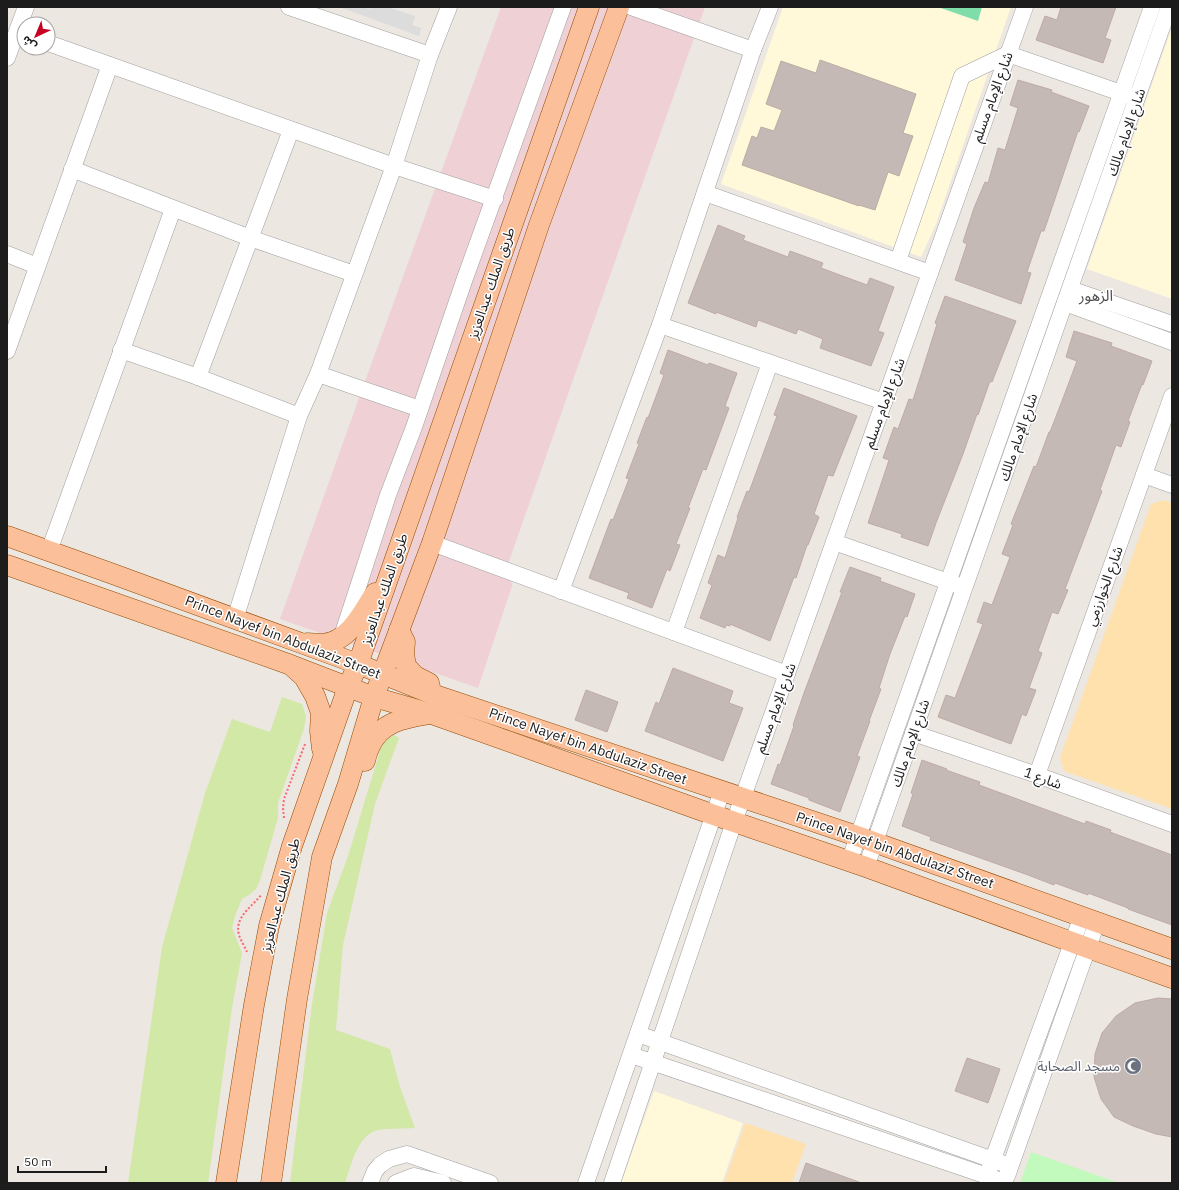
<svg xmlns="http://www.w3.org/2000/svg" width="1179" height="1190" font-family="'IBM Plex Sans','Noto Sans Arabic',sans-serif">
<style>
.commercial{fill:#efd0d4}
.education{fill:#fff8d9}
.grass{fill:#d2e8a7}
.sand{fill:#ffe1ae}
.park{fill:#c2f9bd}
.pitch{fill:#7fdda9}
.parking{fill:#dcdcdc}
.building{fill:#c5b9b5;stroke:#bfaba4}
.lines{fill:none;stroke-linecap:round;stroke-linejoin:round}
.minor-casing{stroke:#a0a0a0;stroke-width:17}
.major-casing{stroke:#934a01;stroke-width:21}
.path{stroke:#f96771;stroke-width:2;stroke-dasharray:2 2;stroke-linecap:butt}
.minor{stroke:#fff;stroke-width:16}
.major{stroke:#fbc099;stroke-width:20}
.labels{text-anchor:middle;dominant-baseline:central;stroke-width:3;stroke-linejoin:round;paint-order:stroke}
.street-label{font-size:14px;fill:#1c1c1c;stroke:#fff}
.worship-label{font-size:14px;fill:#5b616d;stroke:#fff;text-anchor:end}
.neighbourhood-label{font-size:15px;fill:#4f4f4f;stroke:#fff}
</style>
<rect width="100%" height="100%" fill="#ede7e1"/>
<path class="commercial" d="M501,7h204l-196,554 3,25 -34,102 -198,-69 79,-221z"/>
<g class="education">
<path d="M783,7h228l-75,217 -15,33 -200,-73z"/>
<path d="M1172,27v272l-85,-30z"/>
<path d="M654,1091l89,32 -21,60h-101z"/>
</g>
<g class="grass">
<path d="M282,697l20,7 4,12 -2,13 -26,74v15l-18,62 -4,9 -7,6 -7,4 -7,17 -3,12 10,25 -10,55 -24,175h-80l34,-236 43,-154 27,-74 38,13z"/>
<path d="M394,735l5,3 -24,66 -32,141 -7,85 54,19 10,38 15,41c-11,1 -27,0 -37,2 -21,5 -27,36 -33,53h-55l22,-179 15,-91 21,-57 35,-115 6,-5z"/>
</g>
<g class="sand">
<path d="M1164,500l8,3v306l-108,-38 -4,-13 91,-254z"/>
<path d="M745,1123l61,21 -14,39h-68z"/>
</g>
<path class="park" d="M1031,1152l88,31h-99z"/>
<path class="pitch" d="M938,7h44l-4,14z"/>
<path class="parking" d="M342,7h21l7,2 1,-2h17l27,9 -3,9 9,3 -2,8 -77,-28z"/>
<g class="building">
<path d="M1061,7h55l-11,31 6,2 -8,23 -67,-23 9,-24 12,4z"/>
<path d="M820,60l96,34 -13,39 10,3 -14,40 -11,-4 -13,38 -16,-5v1l-117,-41 10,-29 5,2 4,-11 13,4 8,-21 -16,-6 15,-43 35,12z"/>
<path d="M1018,80l34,10 -1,2 38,14 -10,26 -1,-1 -34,100h-3l-14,41 4,1 -10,31 -66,-24 12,-36 -4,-2 11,-34 11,-26 3,1 10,-35 7,2 13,-42 -8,-3z"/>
<path d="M718,225l27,11 -2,4 45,17 2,-6 33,12 -2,5 46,17 3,-7 24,9 -16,44 6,2 -13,33 -51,-18 3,-9 -25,-10 -2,5 -38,-14 -2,7 -40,-15v2l-28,-11z"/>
<path d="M945,296l71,25 -24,61 -2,-1 -12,34 -1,-1 -14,40 -27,69 -8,23 -27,-9 1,-3 -34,-11 21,-63 -6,-2 11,-31 4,2 11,-30 4,1 24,-76 -2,-1z"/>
<path d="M1074,331l38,12 -1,3 41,15 -9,24 -1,-1 -14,37 2,1 -9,25 -5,-2 -16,45 2,1 -37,98 3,1 -10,24 -6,-2 -14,39 4,2 -13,35 7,2 -10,26 -4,-2 -11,30 -73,-27 8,-22 9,3 28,-74 -6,-2 7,-20 8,3 18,-48 -8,-3 11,-29 -2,-1 23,-58 2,1 13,-35h1l12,-31 15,-40 -11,-4z"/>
<path d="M668,350l40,15 1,-2 28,10 -12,33 4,2 -23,62 -3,-1 -15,39h2l-14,36 4,1 -10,26 -3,-2 -15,39 -25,-10 2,-5 -40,-15 22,-59 2,1 16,-41 -3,-1 13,-34 -2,-1 10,-26 1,1 16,-43 -4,-2z"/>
<path d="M784,388l73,28 -24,60 -5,-1 -14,39 5,3 -11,28h-1l-11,33 -2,-1 -24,64 -40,-17v2l-4,-1 -1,3 -25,-10 12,-33 -4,-2 10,-28 7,3 13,-40 -1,-1 10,-26 2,1 28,-76 -3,-1z"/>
<path d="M850,567l31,11 -1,3 35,13 -8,23 -2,-1 -15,38 -11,34 2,1 -12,32h1l-13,35 3,1 -20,55 -31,-12v-2l-38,-14 7,-20 2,1 14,-39 -1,-1 11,-32 38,-101h-2z"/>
<path d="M673,668l60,23 -4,12 14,5 -20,53 -78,-30 11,-29 3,2z"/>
<path d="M586,690l32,12 -11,30 -32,-12z"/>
<path d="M922,760l25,9 -1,1 34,12 -1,3 106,39 1,-3 25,9 -1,2 62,23v70l-44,-16v-1l-40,-15v2l-33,-12 -1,2 -26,-10 -98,-35 1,-3 -29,-11 11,-32 -2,-1z"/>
<path d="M1158,998l14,1v138l-16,-3 -23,-8 -19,-9 -13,-18 -7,-22 1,-23 7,-21 14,-17 19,-13z"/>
<path d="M967,1058l33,11 -12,34 -33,-12z"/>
<path d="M806,1163l53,19 -1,1h-59z"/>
</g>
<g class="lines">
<g class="minor-casing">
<g id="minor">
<path d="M289,7l141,48"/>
<path d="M631,7l122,43"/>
<path d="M48,43l346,123 101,33"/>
<path d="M7,58l19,-51"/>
<path d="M72,169l178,69 104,36"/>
<path d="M705,193l225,80"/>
<path d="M7,254l30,12"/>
<path d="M898,261l64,-185 46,-22 122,42"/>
<path d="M1070,289l102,35"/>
<path d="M1065,303l107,39"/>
<path d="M660,325l224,77"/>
<path d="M121,350l77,27 101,39"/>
<path d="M7,351l103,-286"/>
<path d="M318,374l102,35"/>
<path d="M198,377l93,-247"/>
<path d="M1144,475l28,10"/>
<path d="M834,542l123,43"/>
<path d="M432,543l355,131"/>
<path d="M49,551l124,-342"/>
<path d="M561,591l99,-266 93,-275 17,-43"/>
<path d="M235,619l64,-203 19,-42 76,-208 36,-111 19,-48"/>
<path d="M674,632l96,-269"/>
<path d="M342,636l46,-141 26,-68 50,-146 99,-274"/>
<path d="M913,733l124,42 135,49"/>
<path d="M1037,775l135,-379"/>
<path d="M849,862l303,-855"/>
<path d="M866,867l303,-860"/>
<path d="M638,1034l372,132"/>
<path d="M631,1055l374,127"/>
<path d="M989,1170l93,-254"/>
<path d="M1007,1176l90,-254"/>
<path d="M370,1183l5,-12 5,-6 9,-6 18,-5 83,29"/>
<path d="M396,1183l18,-7 29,7"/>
<path d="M586,1183l136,-392"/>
<path d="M612,1183l122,-361 291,-815"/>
</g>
</g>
<g class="major-casing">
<g id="major">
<path d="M7,536l106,38 245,90 74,30 425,142 315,113"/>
<path d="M7,565l284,100 83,32 58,17 282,101 152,52 222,81 84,30"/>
<path d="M399,630l6,12 -1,12 2,12 9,10 14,7 1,4"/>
<path d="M307,643c5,0 11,1 16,1 26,-2 40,-32 52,-51"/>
<path d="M293,667l11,10 11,19 6,17 -1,18 2,18"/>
<path d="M365,761c1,-5 3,-11 5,-15 11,-25 36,-28 59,-32"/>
<path d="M226,1183l28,-178 15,-79 23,-80 56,-159 10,-23 231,-657"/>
<path d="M271,1183l26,-184 25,-142 26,-73 26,-87 58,-154 107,-318 80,-218"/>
</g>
</g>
<g class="path">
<path d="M284,818l-1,-10 1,-9 21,-55"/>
<path d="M247,952c-2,-5 -6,-11 -8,-17 -5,-18 13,-28 22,-40"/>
</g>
<use href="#minor" class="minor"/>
<use href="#major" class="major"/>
</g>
<defs>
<g id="mosque-disc" transform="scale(0.9)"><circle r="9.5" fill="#6b7280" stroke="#fff"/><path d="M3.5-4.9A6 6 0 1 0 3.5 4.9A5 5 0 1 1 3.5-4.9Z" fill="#fff"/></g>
</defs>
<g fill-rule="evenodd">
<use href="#mosque-disc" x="1133" y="1066"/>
</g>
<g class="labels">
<g class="street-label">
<text transform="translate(992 97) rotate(-70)">شارع الإمام مسلم</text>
<text transform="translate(1126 132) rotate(-71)">شارع الإمام مالك</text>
<text transform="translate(491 283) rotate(-71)">طريق الملك عبدالعزيز</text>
<text transform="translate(884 403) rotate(-70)">شارع الإمام مسلم</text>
<text transform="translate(1018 437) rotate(-71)">شارع الإمام مالك</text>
<text transform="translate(1104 586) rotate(-70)">شارع الخوارزمي</text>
<text transform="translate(384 589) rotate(-71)">طريق الملك عبدالعزيز</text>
<text transform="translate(283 637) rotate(21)">Prince Nayef bin Abdulaziz Street</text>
<text transform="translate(775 708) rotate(-70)">شارع الإمام مسلم</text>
<text transform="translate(910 743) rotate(-71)">شارع الإمام مالك</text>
<text transform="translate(588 746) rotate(19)">Prince Nayef bin Abdulaziz Street</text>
<text transform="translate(1043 778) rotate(20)">شارع 1</text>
<text transform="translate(895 850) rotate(19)">Prince Nayef bin Abdulaziz Street</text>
<text transform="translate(280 895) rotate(-75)">طريق الملك عبدالعزيز</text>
</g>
<g class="worship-label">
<text x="1120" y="1066">مسجد الصحابة</text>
</g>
<g class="neighbourhood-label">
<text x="1096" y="295">الزهور</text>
</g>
</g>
<rect width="1179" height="1190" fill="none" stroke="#1c1c1c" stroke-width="16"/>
<g transform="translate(36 36) rotate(224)"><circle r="19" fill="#ffffff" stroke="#a4a4a4"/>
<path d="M0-3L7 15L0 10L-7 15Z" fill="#c70122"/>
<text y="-6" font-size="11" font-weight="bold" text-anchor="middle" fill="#1c1c1c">ش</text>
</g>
<path d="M18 1166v6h88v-6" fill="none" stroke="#1c1c1c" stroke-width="2"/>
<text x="24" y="1166" font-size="12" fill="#1c1c1c" stroke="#ffffff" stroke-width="3" paint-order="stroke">50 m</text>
</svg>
